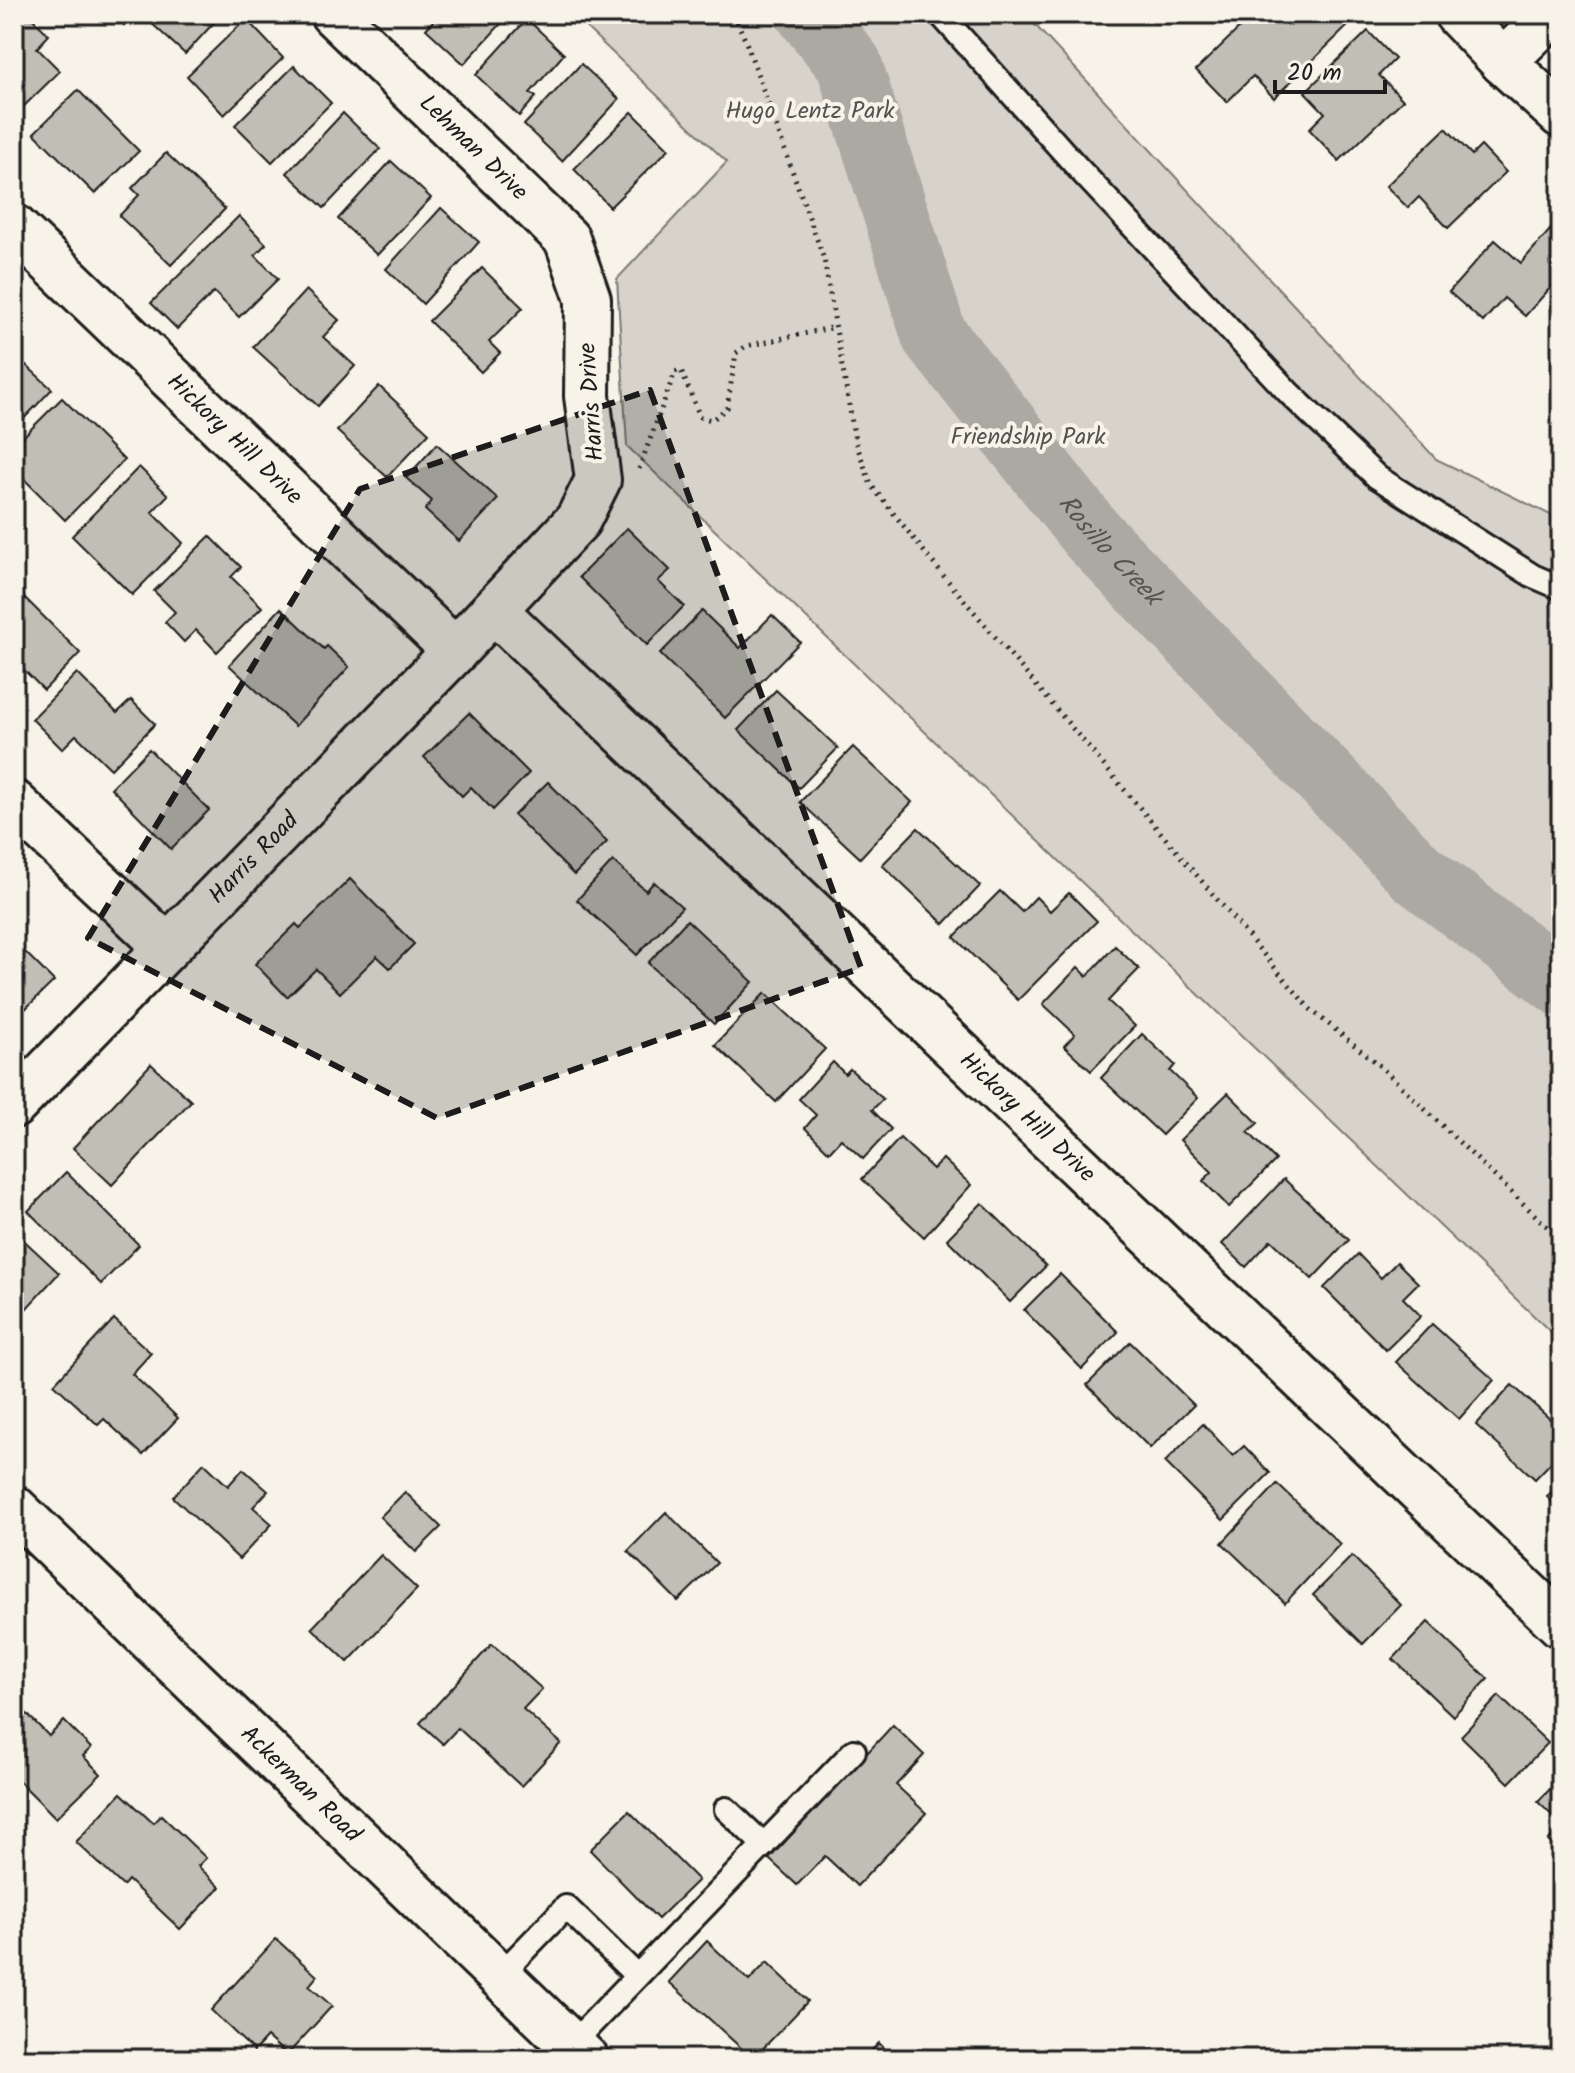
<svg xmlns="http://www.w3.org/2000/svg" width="1575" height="2073" font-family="Kalam,sans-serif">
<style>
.green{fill:#d7d3cb;stroke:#7a7874;stroke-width:2}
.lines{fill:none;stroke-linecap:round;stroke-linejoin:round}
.river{stroke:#aca9a2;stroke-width:66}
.building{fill:#c0beb5;stroke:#1c1c1c;stroke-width:2}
.lane-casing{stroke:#1c1c1c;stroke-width:28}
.street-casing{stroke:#1c1c1c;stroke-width:50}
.secondary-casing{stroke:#1c1c1c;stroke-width:50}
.path{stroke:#1c1c1c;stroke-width:5;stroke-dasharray:2 6;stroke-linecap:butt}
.lane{stroke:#f7f3e8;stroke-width:22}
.street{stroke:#f7f3e8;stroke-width:44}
.secondary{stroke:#f7f3e8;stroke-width:44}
.marked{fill:#1c1c1c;fill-opacity:0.2;stroke:#1c1c1c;stroke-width:6;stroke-dasharray:16 10;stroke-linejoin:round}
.labels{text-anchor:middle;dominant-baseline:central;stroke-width:8;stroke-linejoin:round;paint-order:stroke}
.park-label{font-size:24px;fill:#545351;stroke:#f7f3e8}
.street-label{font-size:24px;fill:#1c1c1c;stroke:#f7f3e8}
.water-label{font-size:26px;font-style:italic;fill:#565452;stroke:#f7f3e8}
</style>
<rect width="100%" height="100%" fill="#f7f3e8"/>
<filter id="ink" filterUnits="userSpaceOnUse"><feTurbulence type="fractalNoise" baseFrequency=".0125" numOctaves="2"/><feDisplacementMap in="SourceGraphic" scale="16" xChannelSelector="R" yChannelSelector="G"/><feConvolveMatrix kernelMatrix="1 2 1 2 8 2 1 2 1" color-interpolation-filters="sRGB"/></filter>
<g filter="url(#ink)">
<path class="green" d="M572,14h453l411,445 125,61v822l-934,-896 -10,-167 110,-117z"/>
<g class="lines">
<path class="river" id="s1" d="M809,14l40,50 85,271 157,199 326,339 144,110"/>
</g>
<g class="building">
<path d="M15,14h13l21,21 -12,13 23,23 -38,37 -8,-8z"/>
<path d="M112,14h22l-10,11z"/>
<path d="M154,14h68l-37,40 -37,-34z"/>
<path d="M439,14h71l-46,50 -38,-35z"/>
<path d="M1254,14h38l8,8 9,-8h39l6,6 -80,78 -21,-22 -26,26 -31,-32z"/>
<path d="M246,19l37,39 -59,57 -37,-39z"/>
<path d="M527,19l37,35 -34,39 6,4 -17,19 -43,-41z"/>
<path d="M1368,31l27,28 -16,16 24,25 -64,61 -30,-32 16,-16 -20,-21z"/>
<path d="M581,64l38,35 -57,62 -38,-36z"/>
<path d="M294,66l37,37 -59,59 -37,-37z"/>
<path d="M78,90l61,61 -44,43 -61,-61z"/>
<path d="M632,112l37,37 -59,58 -36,-38z"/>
<path d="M343,113l37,36 -56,59 -37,-35z"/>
<path d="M1446,128l26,27 9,-9 25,26 -58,56 -29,-31 -11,11 -22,-22z"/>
<path d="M166,153l59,56 -54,56 -52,-49 20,-21 -7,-7z"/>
<path d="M391,161l40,37 -54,57 -39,-36z"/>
<path d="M441,208l38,34 -56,62 -37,-35z"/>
<path d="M239,216l27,28 -11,11 23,24 -39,38 -25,-25 -37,37 -26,-26z"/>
<path d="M1557,222l4,4v50l-36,40 -21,-18 -21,24 -34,-30 46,-52 26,23z"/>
<path d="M482,268l41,40 -34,34 11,11 -19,19 -52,-51z"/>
<path d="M306,290l33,30 -16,17 32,29 -37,40 -65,-59z"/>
<path d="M14,354l38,35 -36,38 -2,-2z"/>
<path d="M379,386l50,47 -42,44 -50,-46z"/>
<path d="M62,398l62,62 -59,60 -51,-51v-23z"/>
<path d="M437,444l61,55 -39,42 -34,-31 7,-9 -26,-23z"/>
<path d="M139,467l29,28 -16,17 31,31 -51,52 -60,-59z"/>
<path d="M627,528l43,42 -12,11 26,25 -37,39 -68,-68z"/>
<path d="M210,536l31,31 -10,10 31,30 -45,45 -21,-22 -12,12 -19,-20 10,-10 -21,-21z"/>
<path d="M21,594l59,59 -36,37 -20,-20 -10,10v-78z"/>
<path d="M281,608l43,41 3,-3 22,21 -54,59 -66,-61z"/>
<path d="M702,611l38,37 32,-33 28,27 -75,76 -65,-64z"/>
<path d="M77,673l40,40 14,-13 24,24 -44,45 -35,-34 -14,14 -30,-30z"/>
<path d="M776,690l62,58 -39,40 -61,-58z"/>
<path d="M469,713l60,60 -36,37 -22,-23 -9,9 -38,-39z"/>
<path d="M853,747l59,55 -52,56 -60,-56z"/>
<path d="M149,749l60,61 -38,39 -60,-61z"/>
<path d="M548,782l59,60 -33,33 -60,-60z"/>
<path d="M918,828l62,58 -36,38 -62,-59z"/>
<path d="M613,861l33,30 8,-9 28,25 -45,48 -60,-55z"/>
<path d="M350,879l64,65 -24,24 -13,-12 -37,37 -24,-24 -29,28 -32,-33 41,-40 4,4z"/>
<path d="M1000,891l22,21 14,-15 14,14 19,-18 28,28 -79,79 -64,-63z"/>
<path d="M687,920l66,62 -39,42 -66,-61z"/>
<path d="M14,941l40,40 -37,36 -3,-3z"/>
<path d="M1115,946l24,23 -31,32 27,25 -44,45 -27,-25 11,-12 -32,-30 35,-37 9,9z"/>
<path d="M765,993l60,56 -49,53 -61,-57z"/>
<path d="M1142,1034l33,31 -5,6 28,27 -36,37 -61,-57z"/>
<path d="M833,1062l12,12 5,-5 33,30 -11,11 19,19 -28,30 -22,-20 -12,13 -24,-24 11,-13 -17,-16z"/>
<path d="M151,1064l40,37 -79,84 -39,-37z"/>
<path d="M1228,1093l30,30 -10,9 28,28 -47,47 -26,-26 9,-9 -32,-32z"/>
<path d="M900,1138l33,31 10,-10 28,26 -47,52 -62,-58z"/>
<path d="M66,1172l73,73 -38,39 -73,-73z"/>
<path d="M1284,1179l65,61 -37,39 -41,-39 -25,27 -24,-23z"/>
<path d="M982,1203l64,63 -36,36 -63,-63z"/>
<path d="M14,1231l45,42 -45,49z"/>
<path d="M1358,1254l23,24 16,-16 21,21 -15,15 18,18 -35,34 -62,-62z"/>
<path d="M1060,1274l58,58 -36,37 -58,-59z"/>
<path d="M114,1319l37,34 -19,21 46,44 -35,37 -39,-36 -6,6 -44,-41z"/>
<path d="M1432,1324l62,56 -35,39 -63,-57z"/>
<path d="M1130,1342l64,63 -44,43 -63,-63z"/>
<path d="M1512,1385l49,44v23l-26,27 -59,-54z"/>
<path d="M1203,1424l30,32 11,-10 26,27 -47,47 -58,-58z"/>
<path d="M204,1463l24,23 15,-17 25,22 -15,16 19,17 -33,35 -66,-62z"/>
<path d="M1561,1481v29l-14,-13z"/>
<path d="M1277,1484l63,60 -55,59 -63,-60z"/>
<path d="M405,1492l36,35 -25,25 -36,-35z"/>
<path d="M666,1512l51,51 -39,38 -50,-50z"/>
<path d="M381,1555l36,34 -69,73 -36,-34z"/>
<path d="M1352,1556l49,49 -38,39 -50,-49z"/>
<path d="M1428,1622l60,57 -35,37 -60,-57z"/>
<path d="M492,1644l50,45 -19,20 38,34 -40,43 -63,-58 -15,16 -23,-21z"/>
<path d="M1499,1696l49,47 -39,40 -48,-47z"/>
<path d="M14,1701l35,35 15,-15 27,27 -8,8 18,18 -45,44 -42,-42z"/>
<path d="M893,1725l31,30 -28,30 30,28 -69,73 -32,-30 -28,29 -28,-26z"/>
<path d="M1561,1777v47l-23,-22z"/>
<path d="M121,1793l32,30 8,-8 45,43 -8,8 22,21 -40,42 -52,-49 -5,6 -47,-44z"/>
<path d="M629,1811l69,69 -40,39 -68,-69z"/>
<path d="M1561,1826v27l-13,-12z"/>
<path d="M276,1939l41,37 -8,10 23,20 -45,49 -20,-18 -13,14 -43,-41z"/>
<path d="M707,1941l42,40 18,-19 41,39 -55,58 -84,-77z"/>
<path d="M879,2043l16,16h-32z"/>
</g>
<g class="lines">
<g class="lane-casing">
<g id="lane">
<path d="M940,14l138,154 212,226 87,83 156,99 28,12"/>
<path d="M726,1809l38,36"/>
<path d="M500,1975l66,-68 71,69"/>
<path d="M571,2045l283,-294"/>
</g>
</g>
<g class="street-casing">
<g id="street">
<path d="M1457,14l46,48 58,53"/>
<path d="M1503,62l49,-48"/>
<path id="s2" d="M14,227l441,424"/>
<path id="s3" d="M494,610l1067,1015"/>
<path d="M14,803l152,143"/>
<path id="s4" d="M14,1105l441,-454 123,-131 20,-40 -11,-84 1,-97 -21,-60 -234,-225"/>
</g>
</g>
<g class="secondary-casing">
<g id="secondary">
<path id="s5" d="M14,1508l572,551"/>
</g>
</g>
<g class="path">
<path d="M734,14l12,28 78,217 31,181 16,45 71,89 367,434 71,58 181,174"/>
<path d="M639,469l36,-97 6,-2 19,47 12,3 15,-12 9,-55 10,-7 90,-19"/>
</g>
<use href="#lane" class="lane"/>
<use href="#street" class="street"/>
<use href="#secondary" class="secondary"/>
</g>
</g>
<path class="marked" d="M650,390l211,578 -424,150 -349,-180 272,-449z"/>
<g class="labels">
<g class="park-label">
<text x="810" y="111">Hugo Lentz Park</text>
<text x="1028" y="437">Friendship Park</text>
</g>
<g class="street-label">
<text transform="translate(473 148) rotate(44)">Lehman Drive</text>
<text transform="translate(592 402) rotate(-94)">Harris Drive</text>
<text stroke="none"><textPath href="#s2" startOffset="306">Hickory Hill Drive</textPath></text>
<text stroke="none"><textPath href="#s4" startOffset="344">Harris Road</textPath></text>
<text stroke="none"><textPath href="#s3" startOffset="736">Hickory Hill Drive</textPath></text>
<text stroke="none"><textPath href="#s5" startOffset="398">Ackerman Road</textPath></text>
</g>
<g class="water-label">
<text stroke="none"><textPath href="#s1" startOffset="626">Rosillo Creek</textPath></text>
</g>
</g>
<rect width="1575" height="2073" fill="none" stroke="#f7f3e8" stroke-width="48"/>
<rect x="24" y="24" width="1527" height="2025" fill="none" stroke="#1c1c1c" stroke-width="3" filter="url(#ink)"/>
<path d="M1275 80v12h110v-12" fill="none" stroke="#1c1c1c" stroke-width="4"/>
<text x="1287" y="80" font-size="24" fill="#1c1c1c" stroke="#f7f3e8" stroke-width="6" paint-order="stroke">20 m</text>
</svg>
